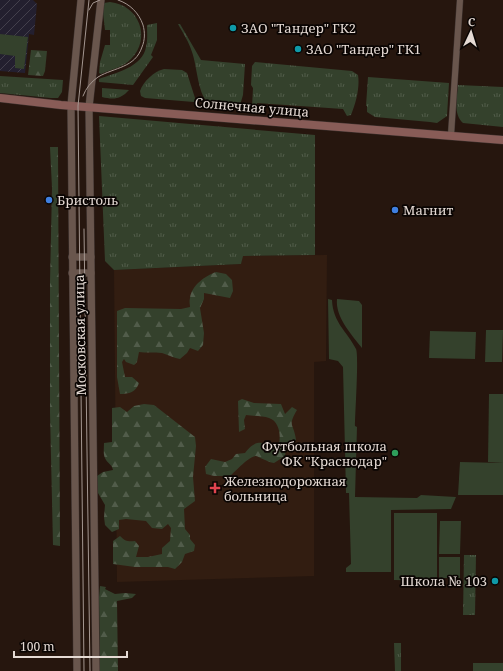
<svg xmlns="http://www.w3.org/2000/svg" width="503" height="671" font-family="'Noto Serif',serif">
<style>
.industrial{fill:url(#industrial-furrows)}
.built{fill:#321d11}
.green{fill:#34412c}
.forest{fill:url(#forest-firs)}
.park{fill:url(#park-tufts)}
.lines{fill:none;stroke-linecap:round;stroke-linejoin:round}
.minor-casing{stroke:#3d322f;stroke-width:7}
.tertiary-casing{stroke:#3d322f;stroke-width:8}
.secondary-casing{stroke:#3d322f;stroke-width:9}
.minor{stroke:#69564d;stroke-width:6}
.tertiary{stroke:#69564d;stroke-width:7}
.secondary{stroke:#885c57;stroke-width:8}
.tram{stroke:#a49791;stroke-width:1}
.culture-dot{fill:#0f9aa8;stroke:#0a0503;stroke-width:1.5}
.shop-dot{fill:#3f7fe0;stroke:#0a0503;stroke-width:1.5}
.leisure-dot{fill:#2e9e5b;stroke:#0a0503;stroke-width:1.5}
.health-dot{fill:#e0444e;stroke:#0a0503;stroke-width:1.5}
.labels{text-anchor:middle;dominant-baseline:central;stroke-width:3.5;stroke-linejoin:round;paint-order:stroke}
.poi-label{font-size:13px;fill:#e5dad4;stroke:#0a0503;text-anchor:start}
.street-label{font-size:13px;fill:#e5dad4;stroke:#0a0503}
</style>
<defs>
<pattern id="industrial-furrows" width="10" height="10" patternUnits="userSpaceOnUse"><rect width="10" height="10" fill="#231f2f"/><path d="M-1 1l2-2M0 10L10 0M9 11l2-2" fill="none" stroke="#433f4c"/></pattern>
<pattern id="forest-firs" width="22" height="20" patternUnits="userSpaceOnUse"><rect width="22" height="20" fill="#34412c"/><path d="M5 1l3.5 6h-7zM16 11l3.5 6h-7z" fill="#515c4a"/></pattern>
<pattern id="park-tufts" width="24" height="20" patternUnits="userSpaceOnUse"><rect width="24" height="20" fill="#34412c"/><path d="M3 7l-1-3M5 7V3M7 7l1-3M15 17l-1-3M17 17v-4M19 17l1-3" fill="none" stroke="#515c4a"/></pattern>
</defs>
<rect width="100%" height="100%" fill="#26160e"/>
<path class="industrial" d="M0,0h33l4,4 -3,31 -5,-1 -4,39 -25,-2z"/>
<path class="built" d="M327,255l-1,106 -12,1v214l-197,6 -3,-312 127,-6 1,-8z"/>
<g class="green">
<path d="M0,34l28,3 -4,32 -9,-1v-12l-15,-2z"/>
<path d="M328,299l4,1c1,23 15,31 24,49 3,6 -1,66 -1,77l2,1 -2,70 62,1 4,-3 35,2 -5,12 -60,1v62h-45v-4l5,-4 -2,-71h-3l-3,-126 -5,-6 -9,-2z"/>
<path d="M337,299l22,2 3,4v43c-10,-13 -27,-31 -25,-49z"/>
<path d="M486,330h17l-1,32h-17z"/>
<path d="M430,331l46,1 -1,27 -46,-1z"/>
<path d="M489,394h14v69l-15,-1z"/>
<path d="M460,462l43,1v32h-45z"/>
<path d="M394,513h43v68l-43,-1z"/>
<path d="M440,521h21l-1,33h-21z"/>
<rect x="439" y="557" width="21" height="21"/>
<rect x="473" y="663" width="30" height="8"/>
</g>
<g class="forest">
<path d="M31,50l16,1 -2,20 -2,5 -15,-1z"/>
<path d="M50,147h8l2,399 -7,-1 -3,-133v-130l2,-94z"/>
<path d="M216,272l10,2 6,6 1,11 -3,7 -26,-5v6l-4,9 4,25 -1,12 -5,6 -8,-3 -3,5 -7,6c-6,-1 -11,-4 -18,-6 -8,-1 -16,0 -23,-1l-2,10 -3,3 -8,-3 -2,-3 -2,3 3,15h7l7,6c-3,9 -10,11 -19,11l-3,-17v-66l8,-3 56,1 9,-2c0,-2 -1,-6 0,-9 2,-13 15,-22 26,-26z"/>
<path d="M242,399l12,4 27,1 4,10 7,-7 5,3c-10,17 -3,13 -1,30l-10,9 -1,7 -11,7c-7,-1 -14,-6 -18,-7 -7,0 -20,15 -26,20h-16l-8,-2 -1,-7 6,-8 14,3 7,-3 4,-5 9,-1c13,-17 17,-7 34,-10 2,-8 0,-22 -10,-25 -6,-2 -16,-2 -23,-3l-2,5 1,9 -6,3 -1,-31z"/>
<path d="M144,404l10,1 41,32 1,9 -3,31 2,24 -11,8 1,20 5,6v4l5,6 -1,6 -9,3 -3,8 -7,7 -7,-2h-33l-22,-3v-23l7,-5c5,5 8,6 15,5l4,5 -3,11h12l14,-3v-6l8,-7 1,-13 -3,-4 -6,5 -10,-1 -6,-7 -20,-2 -7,1v9l-7,3 -7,-7 -1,-8 1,-12 -7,-12 -1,-17 6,-4 10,-2c-1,-6 -6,-7 -8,-12 -2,-4 -1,-10 -1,-15l8,-1v-34l8,-1 7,5 7,-6z"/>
<path d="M100,586l6,1 -1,2 10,5 10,-1 11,1 -4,4 -15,3 1,70h-18l-1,-74z"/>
</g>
<g class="park">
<path d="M110,2c29,3 42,36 21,57 -7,8 -21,11 -30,15l-2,-1 1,-11 5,-17h5v-15h-5l-2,-17 1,-10z"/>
<path d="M157,23v17l-6,15 2,2 -20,28 -34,-3v-3c16,-6 44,-12 47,-32 2,-7 1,-15 1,-22z"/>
<path d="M178,24h2l21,36 44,4 -2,31 -3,10 -6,1 -24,-2c-12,-6 -13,-39 -18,-52 -3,-10 -9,-19 -14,-28z"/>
<path d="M255,62l97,9 6,4c2,12 -2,28 -7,40l-4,1 -4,-7 -86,-6 -1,5 -4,-1 1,-19 -2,-3 1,-19z"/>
<path d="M164,69l18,1 5,3 8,25 -1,4 -49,-4 -4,-2 -1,-5c3,-9 14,-20 24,-22z"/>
<path d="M0,76l63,4 -1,12 -4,6h-7l-51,-5z"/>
<path d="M368,77l81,6 -2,33 -10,7 -7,-1 -55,-5 -8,-5v-6h-1z"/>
<path d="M458,85l45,2v40l-40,-4c-10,-9 -6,-25 -5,-38z"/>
<path d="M102,88l27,2c-8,9 -15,10 -27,7z"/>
<path d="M99,116l216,19v120l-72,1 -2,8 -127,6 -9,-9z"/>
<path d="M464,555h12l-1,60h-12z"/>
<path d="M394,643h7v28h-6z"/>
</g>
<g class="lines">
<g class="minor-casing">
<path id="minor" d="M451,135l9,-135"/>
</g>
<g class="tertiary-casing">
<g id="tertiary">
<path d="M72,257h19"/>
<path d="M72,273h19"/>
<path d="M77,671l-6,-566 10,-105"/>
<path d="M96,671l-7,-564 12,-107"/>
</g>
</g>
<g class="secondary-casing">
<path id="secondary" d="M0,98l61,7 442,35"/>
</g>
<use href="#minor" class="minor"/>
<use href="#tertiary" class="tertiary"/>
<use href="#secondary" class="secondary"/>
<g class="tram">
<path d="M89,10l4,-7 7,-3"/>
<path d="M83,96c3,-8 8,-14 15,-19 17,-10 37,-9 44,-30 3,-7 3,-15 1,-22 -4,-12 -13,-21 -25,-25"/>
<path d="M84,229l6,442"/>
<path d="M84,671l-6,-565 11,-106"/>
</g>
</g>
<g class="culture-dot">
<circle cx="233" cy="28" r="4"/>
<circle cx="298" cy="49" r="4"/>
<circle cx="495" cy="581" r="4"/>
</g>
<g class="shop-dot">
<circle cx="49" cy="200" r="4"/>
<circle cx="395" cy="210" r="4"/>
</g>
<circle class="leisure-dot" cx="395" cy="453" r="4"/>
<path class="health-dot" d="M213 482h4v4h4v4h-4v4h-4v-4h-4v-4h4z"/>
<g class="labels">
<g class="poi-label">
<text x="241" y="28">ЗАО "Тандер" ГК2</text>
<text x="306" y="49">ЗАО "Тандер" ГК1</text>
<text x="57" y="200">Бристоль</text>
<text x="403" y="210">Магнит</text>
<text x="387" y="446" text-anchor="end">Футбольная школа<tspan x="387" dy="15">ФК "Краснодар"</tspan></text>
<text x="224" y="481">Железнодорожная<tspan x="224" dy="15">больница</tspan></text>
<text x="487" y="581" text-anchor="end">Школа № 103</text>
</g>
<g class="street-label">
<text transform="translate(252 107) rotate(5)">Солнечная улица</text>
<text transform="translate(80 335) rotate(-91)">Московская улица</text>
</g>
</g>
<g transform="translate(471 32) rotate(4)" stroke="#0a0503" stroke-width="3" paint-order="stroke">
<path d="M0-3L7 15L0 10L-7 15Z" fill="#e5dad4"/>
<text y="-6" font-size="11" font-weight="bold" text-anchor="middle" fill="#e5dad4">С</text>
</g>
<path d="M14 651v6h113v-6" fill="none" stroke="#e5dad4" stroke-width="2"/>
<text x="20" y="651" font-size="12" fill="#e5dad4" stroke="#0a0503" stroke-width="3" paint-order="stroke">100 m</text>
</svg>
